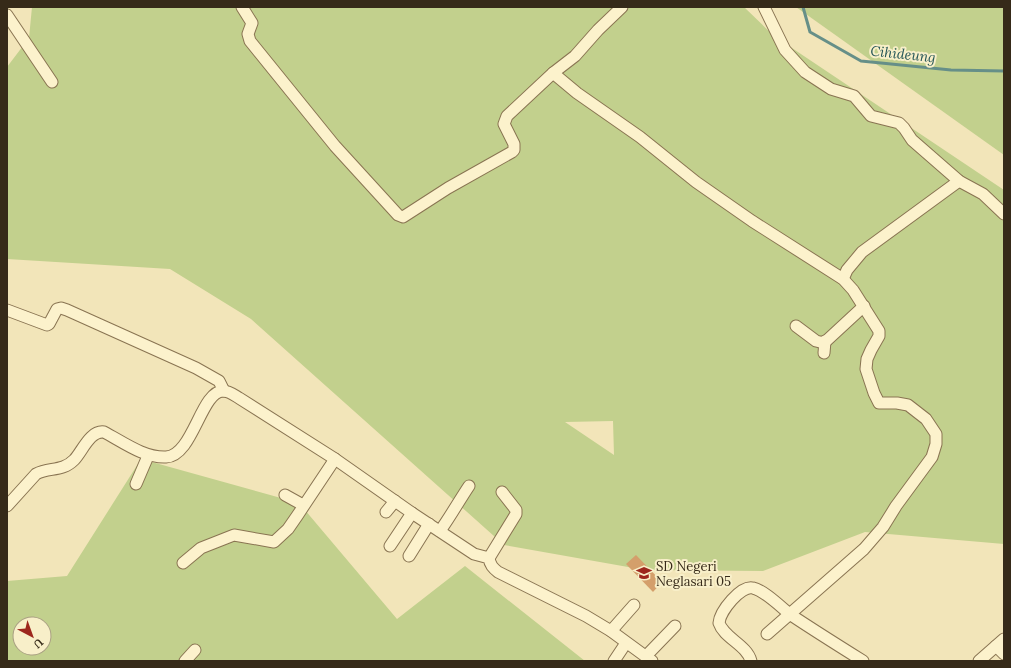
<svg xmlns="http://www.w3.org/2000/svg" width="1011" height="668" font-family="Lora,serif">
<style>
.green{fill:#c2d08d;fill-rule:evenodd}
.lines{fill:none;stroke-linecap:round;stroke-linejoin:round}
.stream{stroke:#668f88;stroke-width:3}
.building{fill:#d49f6b}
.minor-casing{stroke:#897452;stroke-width:13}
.minor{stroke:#fcf2cc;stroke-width:11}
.labels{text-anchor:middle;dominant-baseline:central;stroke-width:4;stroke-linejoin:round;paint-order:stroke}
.poi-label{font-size:13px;fill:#362a19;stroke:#f8efc9;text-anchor:start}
.water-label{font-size:14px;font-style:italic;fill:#275758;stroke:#f8efc9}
</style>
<rect width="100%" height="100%" fill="#f2e5b9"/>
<g class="green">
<path d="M32,7h712l30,29 230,154v354l-139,-12 -102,39 -118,-1 -141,-25 -253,-226 -81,-50 -163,-10v-192l22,-29zM613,421l1,34 -49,-33z"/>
<path d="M796,7h208v148z"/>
<path d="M141,459l158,44 98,116 68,-53 120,95h-578v-80l60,-5zM20,624h24v24h-24z"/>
</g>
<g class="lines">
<path class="stream" d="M803,7l7,25 51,29 90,9 53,1"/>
</g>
<path class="building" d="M636,555l26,27 -9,10 -27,-28z"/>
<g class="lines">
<g class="minor-casing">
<g id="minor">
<path d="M242,7l10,16 -4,11 2,7 85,105 63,69 5,2 45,-29 64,-36 2,-2v-6l-10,-20 3,-8 46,-43 22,-17 23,-26 24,-23"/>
<path d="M764,7l21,43 20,22 26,17 23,7 17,20 28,7 5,5 8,12 47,41 24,13 21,20"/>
<path d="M7,15l45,67"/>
<path d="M553,73l24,20 63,44 56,45 56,39 91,58 10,11 26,41v5l-8,14 -4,9 -1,10 8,24 5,10h18l11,2 18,14 10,15v10l-4,13 -36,49 -13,21 -19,22 -97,85"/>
<path d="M843,279l4,-9 15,-18 97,-71"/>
<path d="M7,310l40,15 2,-1 8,-15 4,-1 6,2 129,58 23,13 5,10"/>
<path d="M796,326l20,15 8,2 40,-37"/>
<path d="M824,353l1,-12"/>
<path d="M136,484l12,-28"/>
<path d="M285,495l18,10"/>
<path d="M7,506l29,-32c13,-7 26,-2 38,-14 8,-8 16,-30 30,-28 19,10 40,26 62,25 27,-1 35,-66 57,-66 6,0 11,4 16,7l96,61 77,54 62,41 15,4c1,7 4,10 9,14l88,44 25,15 41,30"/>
<path d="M386,512l9,-11"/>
<path d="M440,531c10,-14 19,-30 29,-45"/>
<path d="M390,546l22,-33"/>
<path d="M409,556l20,-32"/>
<path d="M489,558l27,-44v-4l-14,-18"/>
<path d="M183,563l18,-15 33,-13 40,7 14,-13 9,-13 38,-57"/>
<path d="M611,631l23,-26"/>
<path d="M996,646l8,8"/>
<path d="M646,656l29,-30"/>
<path d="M185,661l10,-11"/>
<path d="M614,661l12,-18"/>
<path d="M751,661c-4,-16 -27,-23 -32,-38 1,-12 22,-38 34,-35 11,2 29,20 38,27 24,16 48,31 72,46"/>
<path d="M979,661l25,-22"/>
</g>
</g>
<use href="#minor" class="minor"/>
</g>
<defs>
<g id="school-bare" transform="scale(1.2)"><path d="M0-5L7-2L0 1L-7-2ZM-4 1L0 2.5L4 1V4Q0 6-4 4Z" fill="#9d271d" stroke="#f8efc9" stroke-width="2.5" paint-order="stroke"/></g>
</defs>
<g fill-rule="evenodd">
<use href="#school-bare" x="644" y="573"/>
</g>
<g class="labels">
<g class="poi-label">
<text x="656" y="566">SD Negeri<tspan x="656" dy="15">Neglasari 05</tspan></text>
</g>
<g class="water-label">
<text transform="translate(903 54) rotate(6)">Cihideung</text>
</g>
</g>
<rect width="1011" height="668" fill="none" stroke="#362a19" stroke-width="16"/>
<g transform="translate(32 636) rotate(139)"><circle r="19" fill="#f8efc9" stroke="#aaa083"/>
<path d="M0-3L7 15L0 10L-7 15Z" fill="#9d271d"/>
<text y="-6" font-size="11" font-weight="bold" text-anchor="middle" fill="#362a19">U</text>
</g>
</svg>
